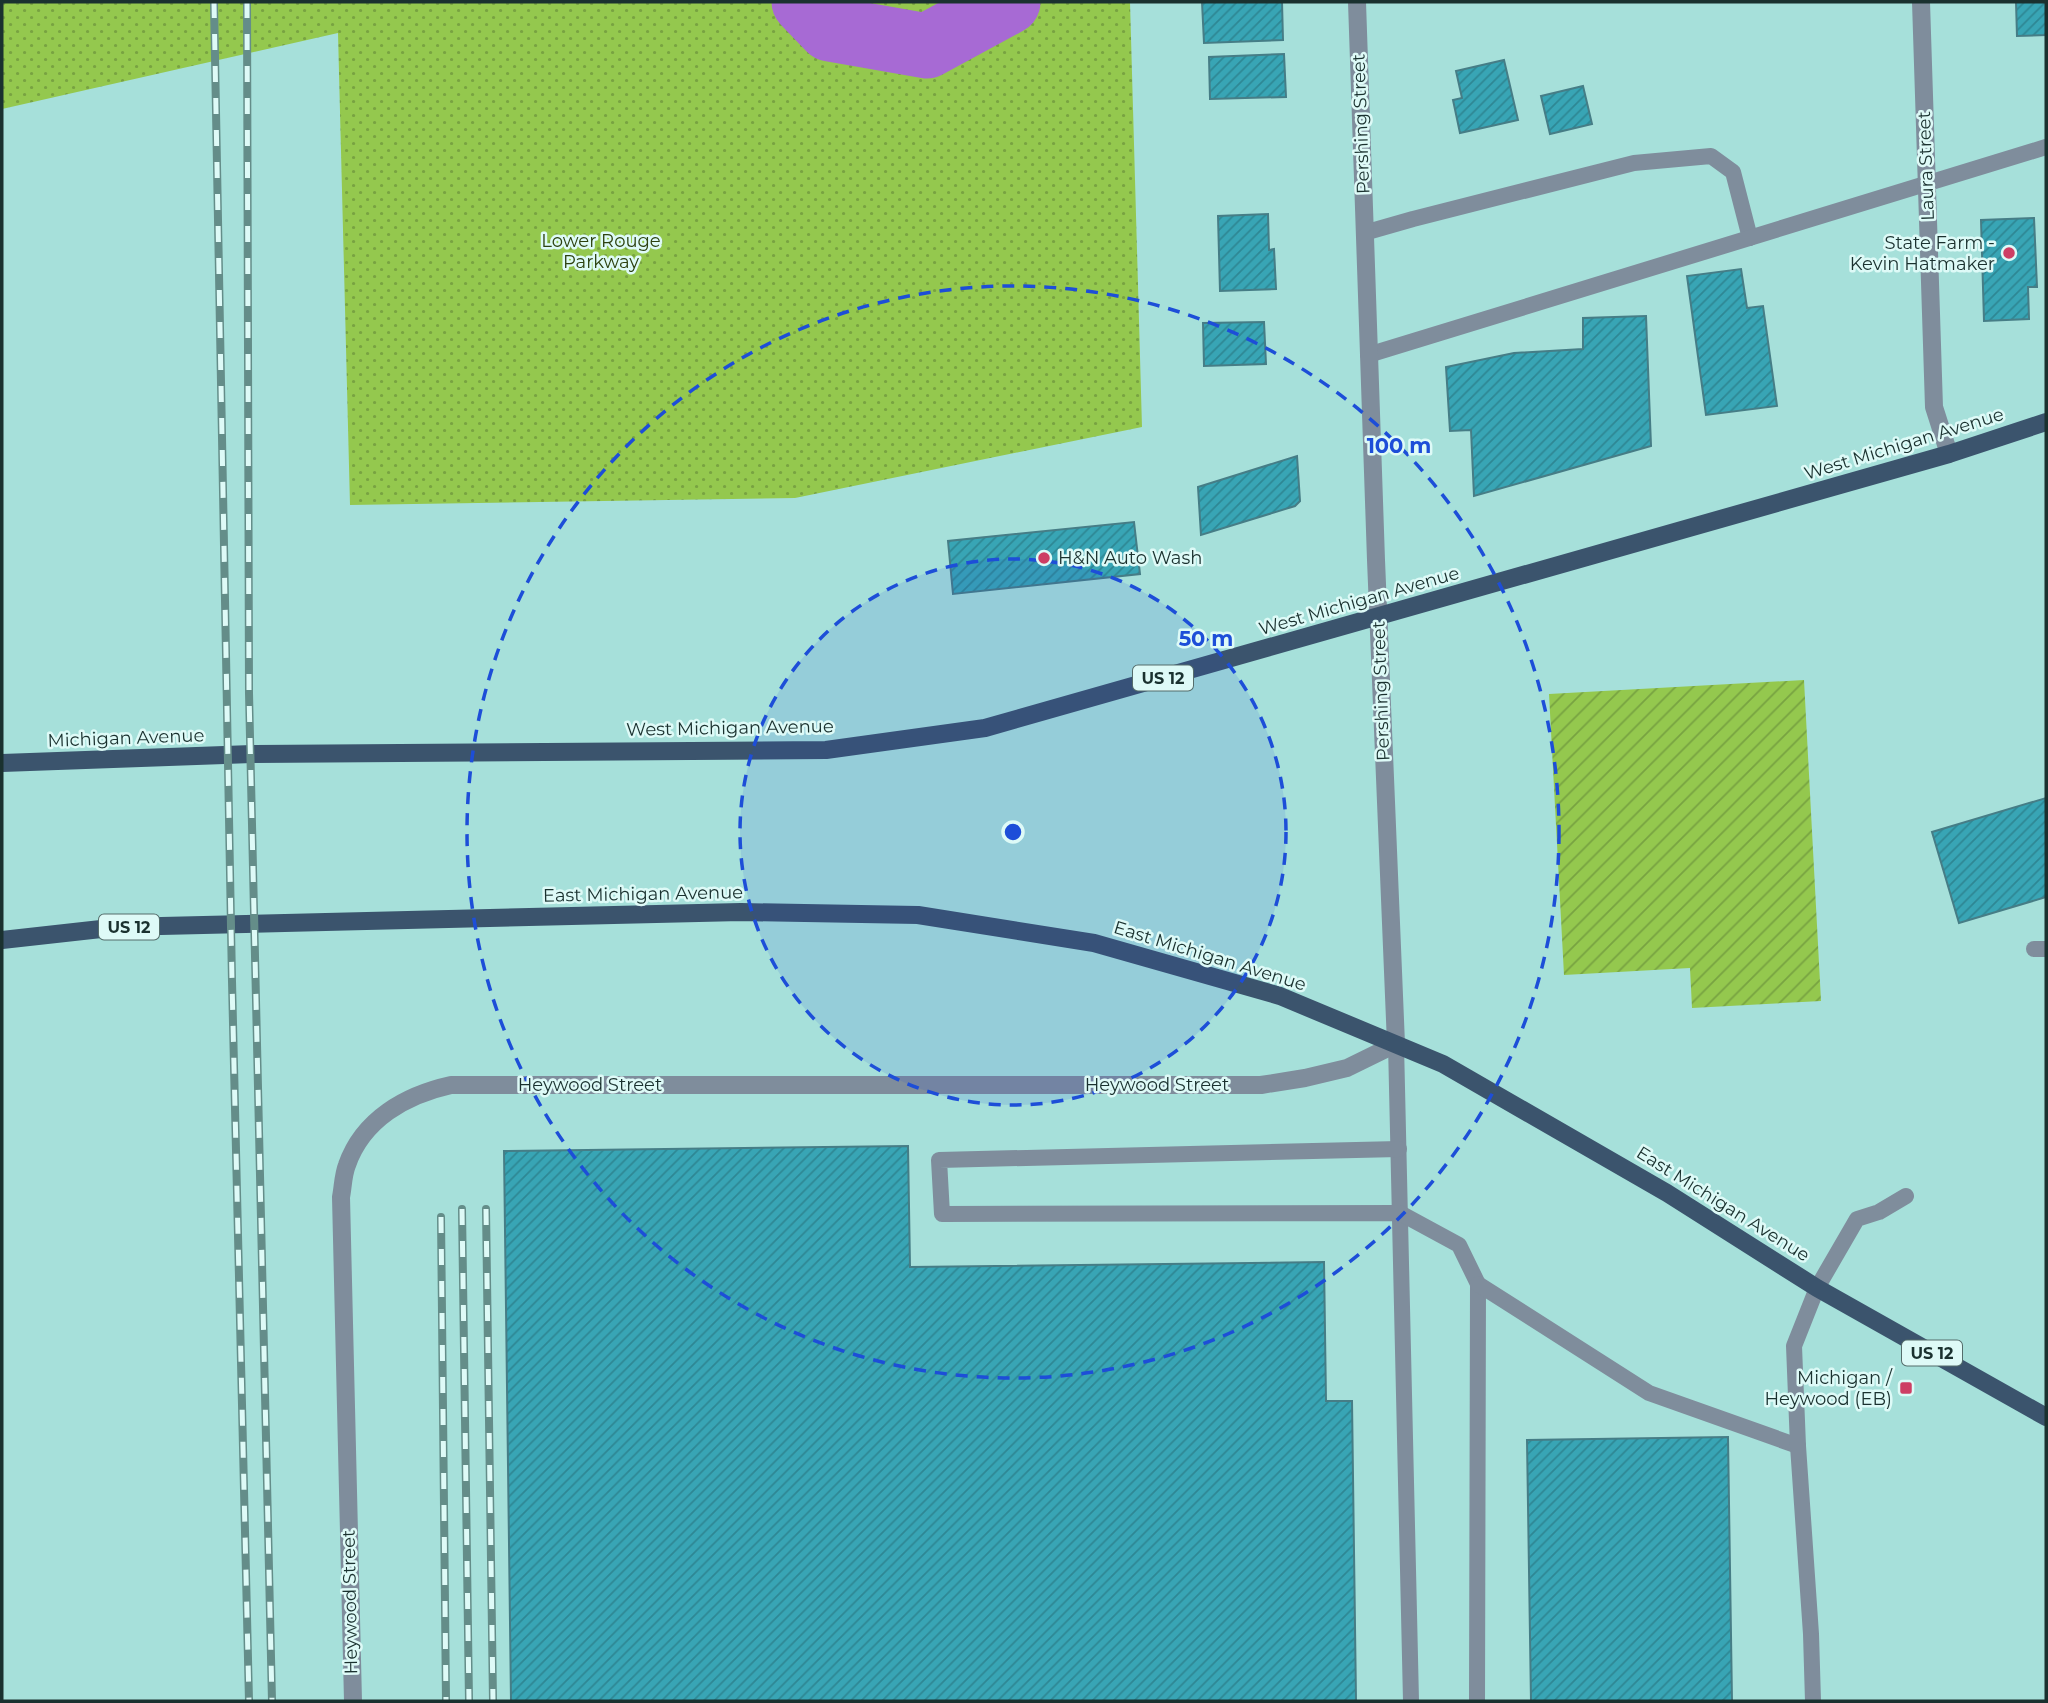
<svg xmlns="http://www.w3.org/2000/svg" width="2048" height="1703" font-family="Montserrat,sans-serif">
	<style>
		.park { fill: url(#park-dots) }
		.garden { fill: url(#garden-furrows) }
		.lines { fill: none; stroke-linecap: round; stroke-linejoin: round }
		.river { stroke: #a76ad4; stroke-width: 65 }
		.building { fill: url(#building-hatch); stroke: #467d86; stroke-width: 2 }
		.lane { stroke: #7f8d9c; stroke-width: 16 }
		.street { stroke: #7f8d9c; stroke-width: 18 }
		.primary { stroke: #3b546d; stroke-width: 18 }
		.rail-casing { stroke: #648d89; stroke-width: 8 }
		.rail { stroke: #defaf7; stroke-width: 5; stroke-dasharray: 16; stroke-linecap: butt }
		.ring { fill: none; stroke: #1d4ed8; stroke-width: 3.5; stroke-dasharray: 12 9 }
		.poi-dot { fill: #cd3e64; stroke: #defaf7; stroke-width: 2.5 }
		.labels { text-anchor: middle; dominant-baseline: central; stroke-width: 5; stroke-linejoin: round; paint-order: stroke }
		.shield { fill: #defaf7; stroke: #556d6b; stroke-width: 2 }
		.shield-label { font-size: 16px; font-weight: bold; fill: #1a312f }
		.street-label { font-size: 18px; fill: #1a312f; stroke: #defaf7 }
		.park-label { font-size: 18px; fill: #2c410f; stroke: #defaf7 }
		.poi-label { font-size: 18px; fill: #1a312f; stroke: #defaf7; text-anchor: end }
		.centre { fill: #1d4ed8; stroke: #defaf7; stroke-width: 3.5 }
		.ring-label { font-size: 21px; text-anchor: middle; font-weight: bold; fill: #1d4ed8; stroke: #defaf7; stroke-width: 5; stroke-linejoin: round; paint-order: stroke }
	</style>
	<defs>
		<pattern id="park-dots" width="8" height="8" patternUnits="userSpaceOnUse" patternTransform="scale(1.75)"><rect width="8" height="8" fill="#94c84e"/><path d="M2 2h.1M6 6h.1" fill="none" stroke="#78a341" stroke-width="1.8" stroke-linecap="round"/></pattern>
		<pattern id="garden-furrows" width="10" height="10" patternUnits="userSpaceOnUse" patternTransform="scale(1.75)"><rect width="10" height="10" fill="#94c84e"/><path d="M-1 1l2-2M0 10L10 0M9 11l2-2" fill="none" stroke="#78a341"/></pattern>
		<pattern id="building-hatch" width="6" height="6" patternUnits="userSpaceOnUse" patternTransform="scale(1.75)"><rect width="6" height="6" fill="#38a5b5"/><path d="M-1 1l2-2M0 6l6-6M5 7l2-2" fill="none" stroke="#2e8794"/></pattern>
	</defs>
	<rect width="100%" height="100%" fill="#a6e0da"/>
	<polygon class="park" points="2,2 1130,2 1142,427 795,498 350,505 338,33 2,109"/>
	<polygon class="garden" points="1804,680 1821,1001 1692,1008 1690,968 1564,975 1549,694"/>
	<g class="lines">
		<polyline class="river" points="804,2 830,29 927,46 1008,2"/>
	</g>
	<g class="building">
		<polygon points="1202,2 1282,2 1283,40 1204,43"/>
		<polygon points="2016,2 2046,2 2046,35 2017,36"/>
		<polygon points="1284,54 1286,97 1210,99 1209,57"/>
		<polygon points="1504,60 1518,120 1460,133 1453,100 1462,98 1456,71"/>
		<polygon points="1583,86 1592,124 1550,134 1541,96"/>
		<polygon points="1268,214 1269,250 1274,249 1276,289 1220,291 1218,216"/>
		<polygon points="2034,218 2037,287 2028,287 2029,319 1984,321 1981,220"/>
		<polygon points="1741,269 1747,308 1763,306 1777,406 1706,415 1687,276"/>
		<polygon points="1646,316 1651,446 1474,496 1471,430 1450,431 1446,367 1514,353 1583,349 1583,318"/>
		<polygon points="1264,322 1266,364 1204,366 1203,323"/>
		<polygon points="1297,456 1300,501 1295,506 1201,535 1198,487"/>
		<polygon points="1134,522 1140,574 953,594 948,541"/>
		<polygon points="2046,798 2046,897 1959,923 1932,832"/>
		<polygon points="908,1146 910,1267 1324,1262 1326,1401 1352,1401 1356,1701 511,1701 504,1151"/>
		<polygon points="1728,1437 1732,1701 1531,1701 1527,1440"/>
	</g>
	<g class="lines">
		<g class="lane">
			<polyline points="1364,233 1413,219 1634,163 1711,156 1733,172 1750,238"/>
			<polyline points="1368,355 2046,147"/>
			<polyline points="2034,949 2046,949"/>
			<polyline points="1396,1044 1411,1701"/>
			<polyline points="1399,1149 939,1160 942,1214 1400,1213 1459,1245 1478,1284 1477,1701"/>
			<polyline points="1478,1284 1649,1393 1798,1446"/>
			<polyline points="1813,1701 1811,1634 1798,1446 1794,1346 1817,1288 1857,1219 1879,1212 1906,1196"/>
		</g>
		<g class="street">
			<polyline points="1921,2 1934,407 1949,454"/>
			<path d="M353,1701L341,1197C343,1187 343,1175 347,1165C363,1119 406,1095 451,1085H1261L1305,1078L1347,1068L1396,1044L1376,560L1357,2"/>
		</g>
		<g class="primary">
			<polyline points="2,763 252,754 826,750 985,728 1949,454 2046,422"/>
			<polyline points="2,940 119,927 741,912 918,915 1094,943 1280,996 1443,1064 1667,1193 1817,1288 2046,1417"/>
		</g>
		<g class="rail-casing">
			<g id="rail">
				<polyline points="214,2 232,981 249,1701"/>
				<polyline points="247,2 249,693 272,1701"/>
				<polyline points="462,1209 469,1701"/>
				<polyline points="486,1209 493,1701"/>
				<polyline points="441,1217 446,1701"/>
			</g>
		</g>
		<use href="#rail" class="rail"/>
	</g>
	<circle cx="1013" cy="832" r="273" fill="#1d4ed8" fill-opacity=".12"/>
	<g class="ring">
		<circle cx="1013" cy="832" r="273"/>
		<circle cx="1013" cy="832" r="546"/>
	</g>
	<g class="poi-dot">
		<circle cx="2009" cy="253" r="7"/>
		<circle cx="1044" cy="558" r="7"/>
		<rect x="1899" y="1381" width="14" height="14" rx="3.5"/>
	</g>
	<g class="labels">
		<g class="shield">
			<rect x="1133" y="665.5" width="60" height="25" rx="5"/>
			<rect x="99" y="914.5" width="60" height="25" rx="5"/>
			<rect x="1902" y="1340.5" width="60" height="25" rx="5"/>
		</g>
		<g class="shield-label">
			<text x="1163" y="678">US 12</text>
			<text x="129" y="927">US 12</text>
			<text x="1932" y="1353">US 12</text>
		</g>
		<g class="street-label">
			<text transform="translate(1361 124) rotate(-92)">Pershing Street</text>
			<text transform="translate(1926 166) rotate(-92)">Laura Street</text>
			<text transform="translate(1904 444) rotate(-17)">West Michigan Avenue</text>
			<text transform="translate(1359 601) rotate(-16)">West Michigan Avenue</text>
			<text transform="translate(1381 691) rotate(-92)">Pershing Street</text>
			<text transform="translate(730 728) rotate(-1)">West Michigan Avenue</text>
			<text transform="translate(126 738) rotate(-2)">Michigan Avenue</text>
			<text transform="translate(643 894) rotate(-1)">East Michigan Avenue</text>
			<text transform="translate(1210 956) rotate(17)">East Michigan Avenue</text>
			<text x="590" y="1085">Heywood Street</text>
			<text x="1157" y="1085">Heywood Street</text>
			<text transform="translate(1723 1204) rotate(32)">East Michigan Avenue</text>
			<text transform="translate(350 1602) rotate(-91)">Heywood Street</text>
		</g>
		<g class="park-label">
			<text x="601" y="241">Lower Rouge<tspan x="601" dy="21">Parkway</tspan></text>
		</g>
		<g class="poi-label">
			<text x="1995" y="243">State Farm -<tspan x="1995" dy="21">Kevin Hatmaker</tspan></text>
			<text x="1058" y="558" text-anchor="start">H&amp;N Auto Wash</text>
			<text x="1892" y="1378">Michigan /<tspan x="1892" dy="21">Heywood (EB)</tspan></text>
		</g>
	</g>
	<circle cx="1013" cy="832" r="10" class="centre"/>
	<g class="ring-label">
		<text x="1399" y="453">100 m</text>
		<text x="1206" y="646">50 m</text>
	</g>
	<rect width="2048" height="1703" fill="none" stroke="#1a312f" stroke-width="7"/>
</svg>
